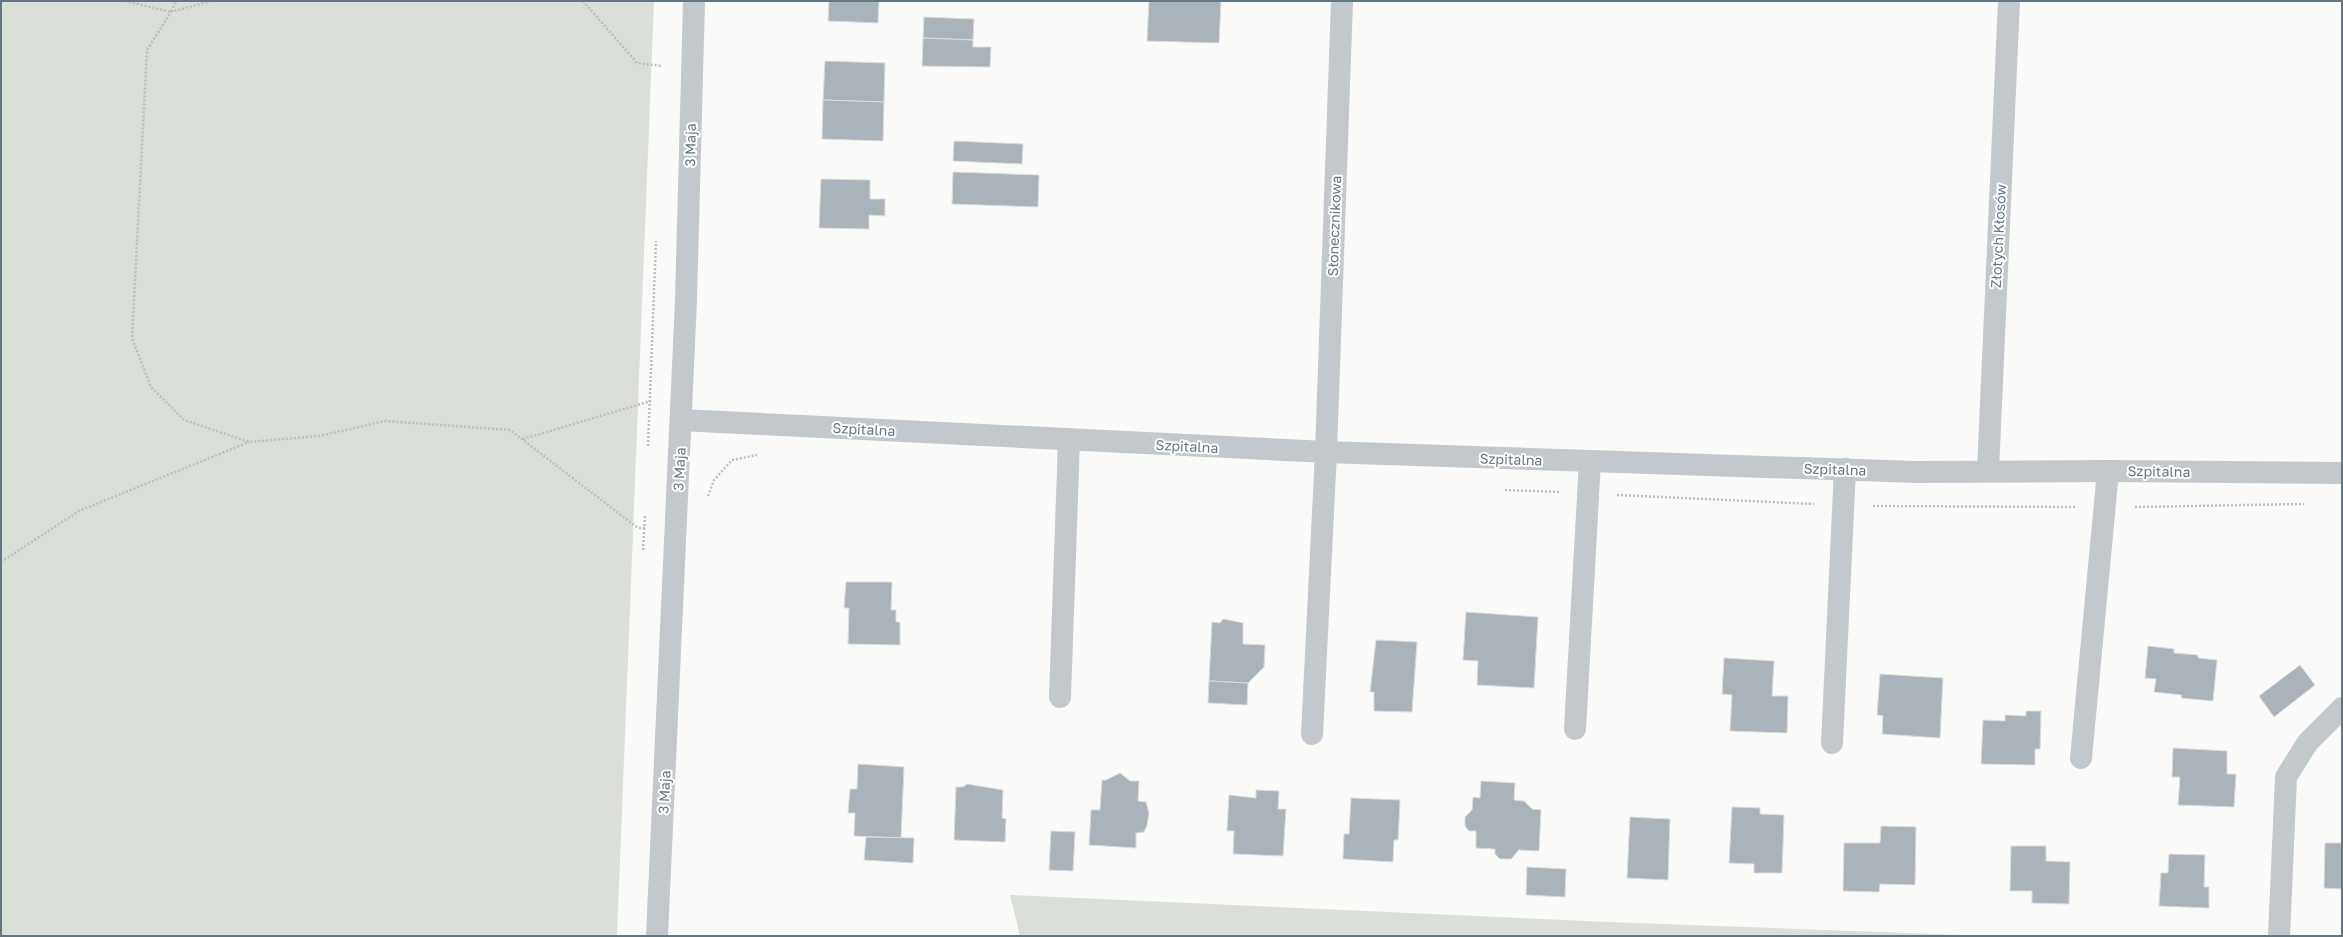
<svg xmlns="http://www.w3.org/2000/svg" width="2343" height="937" font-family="'Golos Text',sans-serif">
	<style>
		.green { fill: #dadfd7 }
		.building { fill: #aab3b9; stroke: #dcdcda }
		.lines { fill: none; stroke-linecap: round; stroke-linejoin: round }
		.path { stroke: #bbbfc2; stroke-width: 2.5; stroke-dasharray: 2 2; stroke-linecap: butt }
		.minor { stroke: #c3c8cc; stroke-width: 22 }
		.labels { text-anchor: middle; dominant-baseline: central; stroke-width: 4; stroke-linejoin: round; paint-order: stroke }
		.street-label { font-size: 14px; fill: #657683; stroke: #fff }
	</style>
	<rect width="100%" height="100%" fill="#fafaf8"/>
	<g class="green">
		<polygon points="1,1 654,1 617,936 1,936"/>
		<polygon points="1010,895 1608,922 1988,936 1020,936"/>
	</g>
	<g class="building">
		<polygon points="829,1 879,1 878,23 828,21"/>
		<polygon points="1149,1 1221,1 1219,43 1147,41"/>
		<polygon points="924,17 974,19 973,40 923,38"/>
		<polygon points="923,38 973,40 973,47 991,47 990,67 922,66"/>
		<polygon points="825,61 885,63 884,102 823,100"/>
		<polygon points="823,100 884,102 883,141 822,139"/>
		<polygon points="954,141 1023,144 1022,164 953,161"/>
		<polygon points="953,172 1039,175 1038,207 952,204"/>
		<polygon points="821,179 870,180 870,199 885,199 885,216 869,215 869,229 819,228"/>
		<polygon points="846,582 892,582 891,610 896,610 896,622 900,622 900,645 848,644 849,608 844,608"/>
		<polygon points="1466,612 1538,617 1534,688 1477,685 1478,661 1463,660"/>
		<polygon points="1223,619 1243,623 1243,644 1265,645 1264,667 1248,683 1209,681 1212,622 1220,623"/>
		<polygon points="1376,640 1417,642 1412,712 1374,711 1374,692 1370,692"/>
		<polygon points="2148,646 2174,649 2174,653 2198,655 2198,658 2217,660 2213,701 2181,698 2182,695 2154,692 2156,679 2145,678"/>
		<polygon points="1724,658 1774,661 1772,696 1788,696 1787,733 1730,731 1732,695 1722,694"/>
		<polygon points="2300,665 2315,685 2274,717 2259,696"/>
		<polygon points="1880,674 1943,678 1940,738 1882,734 1883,716 1877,715"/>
		<polygon points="1209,681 1248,683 1247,705 1208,703"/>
		<polygon points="2026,711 2041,711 2040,749 2035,749 2035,765 1981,764 1983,720 2005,721 2005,715 2026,716"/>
		<polygon points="2173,748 2227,751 2227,774 2236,774 2234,807 2178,805 2180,777 2172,777"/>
		<polygon points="858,764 904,767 901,838 854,836 855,813 848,813 850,789 857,789"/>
		<polygon points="1120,773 1130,781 1139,781 1138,801 1146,802 1149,813 1147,825 1144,832 1136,833 1136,848 1089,845 1091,810 1100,810 1102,780 1106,780"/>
		<polygon points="1481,781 1515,783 1514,800 1524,801 1532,809 1541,810 1539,851 1519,850 1511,859 1500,859 1495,854 1495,849 1476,848 1476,831 1469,831 1465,826 1465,817 1472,810 1473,797 1480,798"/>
		<polygon points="967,784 1003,790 1002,818 1006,819 1005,842 954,840 956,787 963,787"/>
		<polygon points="1256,790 1279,791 1278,809 1286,809 1283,856 1233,854 1234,831 1227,831 1229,795 1256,798"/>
		<polygon points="1351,798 1400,800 1398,840 1394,840 1393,862 1343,859 1344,834 1349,834"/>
		<polygon points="1732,807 1760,808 1760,814 1784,815 1782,873 1754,873 1754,864 1729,863"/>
		<polygon points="1630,817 1670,819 1668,880 1627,878"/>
		<polygon points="1881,826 1916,827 1915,885 1880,884 1879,892 1843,891 1844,843 1880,843"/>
		<polygon points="1051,831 1075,832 1073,871 1049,870"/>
		<polygon points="866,837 914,838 913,863 864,860"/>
		<polygon points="2325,843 2342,843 2342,889 2324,888"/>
		<polygon points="2011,846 2046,846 2046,861 2070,862 2069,904 2032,903 2032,891 2010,891"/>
		<polygon points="2169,854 2205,855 2204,887 2209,887 2209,908 2159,906 2161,873 2168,873"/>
		<polygon points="1527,867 1566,869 1565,897 1526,895"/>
	</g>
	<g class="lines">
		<g class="path">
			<polyline points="125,1 171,12 176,1"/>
			<polyline points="211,1 171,12 147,50 132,338 151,387 184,420 249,442 319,436 385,421 510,430 638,528 646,528"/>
			<polyline points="583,1 637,63 662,66"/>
			<polyline points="523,439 651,401"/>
			<polyline points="648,446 656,241"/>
			<polyline points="1505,490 1560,492"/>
			<polyline points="1617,495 1814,504"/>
			<polyline points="708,496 714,480 732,460 757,455"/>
			<polyline points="1873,506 2076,507"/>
			<polyline points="2135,507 2304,504"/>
			<polyline points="643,550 645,515"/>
			<polyline points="1,562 79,511 249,442"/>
		</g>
		<g class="minor">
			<polyline points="681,420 1326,452 1916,472 2108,471 2342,473"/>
			<polyline points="1988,471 2009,1"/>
			<polyline points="1060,697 1069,440"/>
			<polyline points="1575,729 1590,461"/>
			<polyline points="1312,734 1326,452 1342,1"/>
			<polyline points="1832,743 1845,469"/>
			<polyline points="2081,758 2108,471"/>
			<polyline points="657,936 686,300 694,1"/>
			<polyline points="2279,936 2286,777 2308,742 2342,708"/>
		</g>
	</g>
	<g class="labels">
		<g class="street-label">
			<text transform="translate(690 145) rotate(-89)">3 Maja</text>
			<text transform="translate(1334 226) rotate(-88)">Słonecznikowa</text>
			<text transform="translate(1998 236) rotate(-87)">Złotych Kłosów</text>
			<text transform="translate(864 429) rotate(3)">Szpitalna</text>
			<text transform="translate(1187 446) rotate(3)">Szpitalna</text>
			<text transform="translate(1511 459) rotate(2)">Szpitalna</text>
			<text transform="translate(679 469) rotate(-87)">3 Maja</text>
			<text transform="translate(1835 469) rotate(2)">Szpitalna</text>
			<text transform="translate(2159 471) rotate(1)">Szpitalna</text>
			<text transform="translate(664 792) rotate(-87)">3 Maja</text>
		</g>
	</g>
	<rect width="2343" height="937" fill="none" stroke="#657683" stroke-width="4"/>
</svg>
